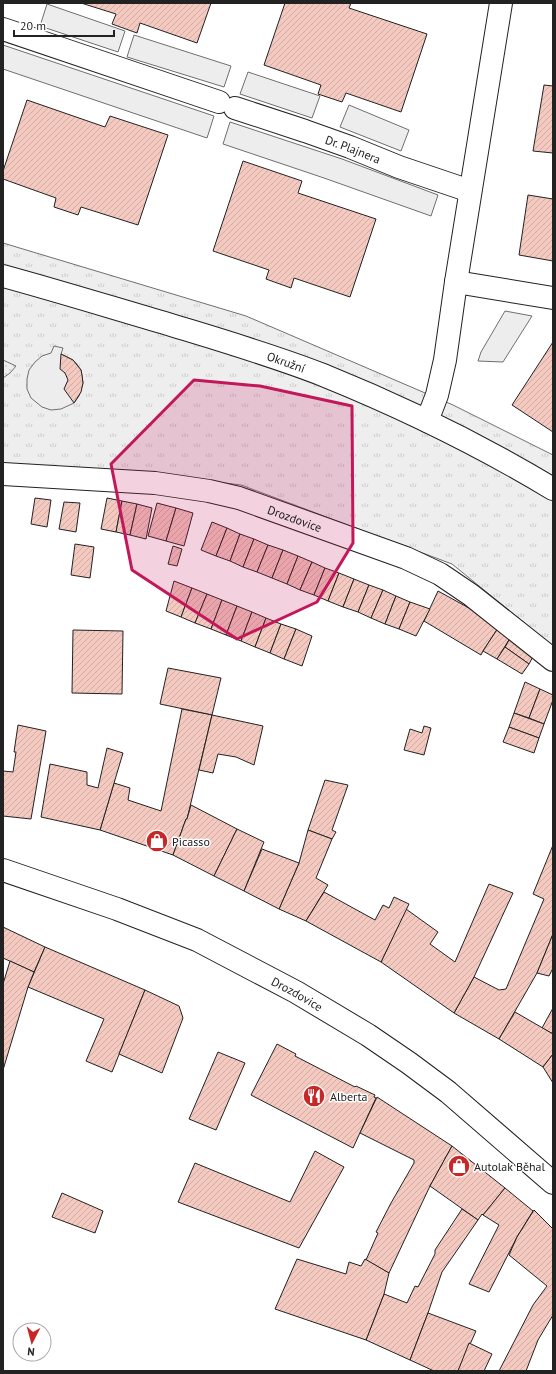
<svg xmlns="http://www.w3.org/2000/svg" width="556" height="1374" font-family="'PT Sans',sans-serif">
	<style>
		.grass { fill: url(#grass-tufts); stroke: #6f6f6f }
		.park { fill: url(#park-dots); stroke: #6f6f6f }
		.parking { fill: #ededed; stroke: #6f6f6f }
		.building { fill: url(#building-hatch); stroke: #222 }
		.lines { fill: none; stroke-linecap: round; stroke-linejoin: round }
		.minor-casing { stroke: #222; stroke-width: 24 }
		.tertiary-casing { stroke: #222; stroke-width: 24 }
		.minor { stroke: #fff; stroke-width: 22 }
		.tertiary { stroke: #fff; stroke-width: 22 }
		.marked { fill: #c2185b; fill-opacity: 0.2; stroke: #c2185b; stroke-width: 3; stroke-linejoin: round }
		.labels { text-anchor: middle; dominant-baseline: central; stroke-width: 3; stroke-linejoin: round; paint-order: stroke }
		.street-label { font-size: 12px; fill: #222; stroke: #fff }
		.poi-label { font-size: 12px; fill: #222; stroke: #fff; text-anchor: start }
	</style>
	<defs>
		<pattern id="grass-tufts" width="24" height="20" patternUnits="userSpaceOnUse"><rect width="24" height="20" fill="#eee"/><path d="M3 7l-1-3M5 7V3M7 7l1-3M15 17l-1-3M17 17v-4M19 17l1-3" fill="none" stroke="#ccc"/></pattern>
		<pattern id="park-dots" width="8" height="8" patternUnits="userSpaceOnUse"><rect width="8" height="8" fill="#eee"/><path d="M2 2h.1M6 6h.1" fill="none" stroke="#ccc" stroke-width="1.8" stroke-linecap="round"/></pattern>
		<pattern id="building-hatch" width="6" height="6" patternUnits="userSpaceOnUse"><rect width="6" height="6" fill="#f3c9c0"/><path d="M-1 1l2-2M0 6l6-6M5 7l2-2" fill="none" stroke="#d0aca5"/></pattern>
	</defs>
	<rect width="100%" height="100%" fill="#fff"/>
	<polygon class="grass" points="3,243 246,316 453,405 553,455 553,646 452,564 241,485 120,470 3,464"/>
	<polygon class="park" points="3,360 16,366 10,373 3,378"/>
	<g class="parking">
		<polygon points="47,4 125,31 118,52 40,26"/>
		<polygon points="134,35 231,66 224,87 127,57"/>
		<polygon points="3,45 214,116 207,138 3,69"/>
		<polygon points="248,72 320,96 312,118 240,94"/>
		<polygon points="349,105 409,130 401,151 340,127"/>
		<polygon points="230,122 342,159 438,195 431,216 324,178 223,144"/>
		<polygon points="505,311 532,316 503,362 478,361 481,352"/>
		<polygon points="54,346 63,348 61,354 73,360 76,363 81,370 83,383 79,396 74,403 61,409 51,410 42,407 31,398 27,389 27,379 29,370 35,362 42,356 51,353"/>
	</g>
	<g class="building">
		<polygon points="81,3 211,3 197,43 140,23 137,33 112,24 116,14"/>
		<polygon points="285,3 351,3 349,8 427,34 401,112 346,93 342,102 318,94 321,85 264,65"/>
		<polygon points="544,85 553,86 553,153 533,151"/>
		<polygon points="27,100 105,127 110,116 168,135 138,225 81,207 78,215 54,207 56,198 3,179 3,171"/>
		<polygon points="243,161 302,181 298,193 376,219 350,297 294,278 291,288 266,279 269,270 213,251"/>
		<polygon points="528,195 553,199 553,261 519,255"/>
		<polygon points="553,342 553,432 512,405"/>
		<polygon points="61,354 73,360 81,370 82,375 83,383 81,392 74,403 64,389 68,380 65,373 60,369"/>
		<polygon points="35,498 51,500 47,527 31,524"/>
		<polygon points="107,498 122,501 116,532 101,529"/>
		<polygon points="122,501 137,504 130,535 116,532"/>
		<polygon points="64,502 80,503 76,532 59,529"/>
		<polygon points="157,503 176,508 166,541 148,536"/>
		<polygon points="137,504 152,508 146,539 130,535"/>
		<polygon points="176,508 193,513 184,546 166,541"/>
		<polygon points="212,522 227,528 216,556 201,550"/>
		<polygon points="227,528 240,534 230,561 216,556"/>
		<polygon points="240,534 254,539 243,567 230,561"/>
		<polygon points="254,539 268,545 257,572 243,567"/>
		<polygon points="75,544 94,547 90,578 71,575"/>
		<polygon points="268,545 283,550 272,578 257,572"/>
		<polygon points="173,546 182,549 177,566 168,564"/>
		<polygon points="283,550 298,556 287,584 272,578"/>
		<polygon points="298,556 312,562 300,590 287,584"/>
		<polygon points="312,562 325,568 314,595 300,590"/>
		<polygon points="325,568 339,573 328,601 314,595"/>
		<polygon points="339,573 354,579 343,607 328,601"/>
		<polygon points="354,579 369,585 358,612 343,607"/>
		<polygon points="174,581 192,588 181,617 166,611"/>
		<polygon points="369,585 383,590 371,618 358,612"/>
		<polygon points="192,588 207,594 195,623 181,617"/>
		<polygon points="383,590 396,596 385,624 371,618"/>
		<polygon points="438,591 500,625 483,651 481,655 424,621"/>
		<polygon points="207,594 222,600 211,629 195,623"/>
		<polygon points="396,596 410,602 399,629 385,624"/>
		<polygon points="222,600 237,606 226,635 211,629"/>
		<polygon points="410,602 430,609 416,636 399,629"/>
		<polygon points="237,606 252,612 241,641 226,635"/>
		<polygon points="252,612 266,618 255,647 241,641"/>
		<polygon points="266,618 281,624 270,653 255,647"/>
		<polygon points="281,624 296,629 284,659 270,653"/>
		<polygon points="500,625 512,635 497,659 483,651"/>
		<polygon points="296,629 312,636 302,666 284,659"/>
		<polygon points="73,630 123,631 122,694 72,693"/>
		<polygon points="512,635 535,653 529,664 505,647"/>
		<polygon points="505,647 529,664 522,674 497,659"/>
		<polygon points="168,668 221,678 212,715 160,704"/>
		<polygon points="525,682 540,689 529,718 514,713"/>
		<polygon points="540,689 553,695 553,700 544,724 529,718"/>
		<polygon points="182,709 212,715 187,819 186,819 173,855 100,830 114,783 130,788 128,800 161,811"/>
		<polygon points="514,713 544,724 539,738 509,727"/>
		<polygon points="212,715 263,726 254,765 236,757 218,754 213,773 199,770"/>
		<polygon points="18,725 46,731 31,819 3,816 3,771 13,772 16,752 14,752"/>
		<polygon points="424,726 431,728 424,755 404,750 410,729 422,733"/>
		<polygon points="509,727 539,738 534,753 503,742"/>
		<polygon points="107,748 123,753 100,830 41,817 50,764 87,772 87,785 98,788"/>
		<polygon points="325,780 348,785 332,830 336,832 332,839 308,830"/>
		<polygon points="191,805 237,829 214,876 173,855 186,819 187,819"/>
		<polygon points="237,829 264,842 244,891 214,876"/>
		<polygon points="308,830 332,839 316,878 328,885 306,921 279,909 299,863"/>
		<polygon points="553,845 553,934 537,973 499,1039 454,1013 474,977 499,990 506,989 544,899 533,894"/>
		<polygon points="262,849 299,863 279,909 244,891"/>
		<polygon points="489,884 513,893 474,977 454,1013 381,962 406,909 438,932 430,944 455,962"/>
		<polygon points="324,892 375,920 383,905 389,908 394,897 409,904 381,962 306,921"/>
		<polygon points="3,927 45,947 34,972 3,958"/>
		<polygon points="553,934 553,968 549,976 537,973"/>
		<polygon points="45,947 145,990 112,1072 86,1061 104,1019 28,987"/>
		<polygon points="10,961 34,972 28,987 3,1070 3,984"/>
		<polygon points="145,990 179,1006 183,1018 162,1073 119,1054"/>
		<polygon points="553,1008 553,1034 542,1028"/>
		<polygon points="515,1012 553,1034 553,1054 543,1067 499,1039"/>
		<polygon points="277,1044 296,1054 295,1056 355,1087 356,1086 375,1095 374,1097 376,1098 353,1148 251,1095"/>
		<polygon points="218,1052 245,1063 216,1130 189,1119"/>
		<polygon points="553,1054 553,1083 543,1067"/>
		<polygon points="377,1097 452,1146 430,1186 389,1273 366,1260 378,1233 376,1232 391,1203 414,1163 414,1160 360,1133"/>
		<polygon points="452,1146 505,1188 483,1215 482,1214 478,1220 430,1186"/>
		<polygon points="315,1151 344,1167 299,1248 178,1202 195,1163 290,1202"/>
		<polygon points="505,1188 533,1211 517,1237 489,1292 469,1284 499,1225 483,1215"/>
		<polygon points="62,1193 103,1211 95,1233 52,1217"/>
		<polygon points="462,1209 478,1220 442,1272 428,1313 410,1360 366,1340 384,1294 407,1303 415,1286 418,1287 435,1254 435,1250"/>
		<polygon points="534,1210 553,1229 553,1315 538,1340 526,1371 499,1371 533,1305 547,1286 509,1255 517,1237"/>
		<polygon points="297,1259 346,1274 349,1262 361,1266 365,1259 389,1273 384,1294 366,1340 275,1309"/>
		<polygon points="428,1313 476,1331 458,1371 434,1371 410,1360"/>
		<polygon points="469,1343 492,1354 484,1371 458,1371"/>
	</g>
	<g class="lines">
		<g class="minor-casing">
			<g id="minor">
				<polyline points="3,29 219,102"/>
				<path id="s1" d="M235,108L305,131L350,147L399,167L470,191"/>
				<polyline points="456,282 553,298"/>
				<polyline points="427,421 437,395 445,360 456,282 501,3"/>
				<path id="s2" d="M3,474L155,483L209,491L239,498L406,558L440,574L471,595L553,660"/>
				<path id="s3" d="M3,870L117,909L197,940L296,992L368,1035L409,1063L448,1092L553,1183"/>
			</g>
		</g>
		<g class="tertiary-casing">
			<g id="tertiary">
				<path id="s4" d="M3,276C58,291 113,308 168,324C220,340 272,355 323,375C402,407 480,445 553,489"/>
			</g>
		</g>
		<use href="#minor" class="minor"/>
		<use href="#tertiary" class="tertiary"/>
	</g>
	<path class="marked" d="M194,380L260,386L352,406L353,543L317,602L237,639L132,570L111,464Z"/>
	<defs>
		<g id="shop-disc" transform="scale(1.15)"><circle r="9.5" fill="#c62828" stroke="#fff"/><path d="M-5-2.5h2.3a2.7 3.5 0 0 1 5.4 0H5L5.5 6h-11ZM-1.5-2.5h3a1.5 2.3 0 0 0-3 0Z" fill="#fff"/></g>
		<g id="restaurant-disc" transform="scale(1.15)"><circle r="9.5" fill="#c62828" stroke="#fff"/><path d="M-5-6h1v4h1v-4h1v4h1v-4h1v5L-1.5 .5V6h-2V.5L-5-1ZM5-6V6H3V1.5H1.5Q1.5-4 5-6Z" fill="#fff"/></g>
	</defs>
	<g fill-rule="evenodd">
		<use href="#shop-disc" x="157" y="841"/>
		<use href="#restaurant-disc" x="314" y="1096"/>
		<use href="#shop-disc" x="459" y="1166"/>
	</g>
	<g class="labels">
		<g class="street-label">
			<text stroke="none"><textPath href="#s1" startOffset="125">Dr. Plajnera</textPath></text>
			<text stroke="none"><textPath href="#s4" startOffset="296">Okružní</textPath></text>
			<text stroke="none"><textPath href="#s2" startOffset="297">Drozdovice</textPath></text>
			<text stroke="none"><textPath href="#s3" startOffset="320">Drozdovice</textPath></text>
		</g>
		<g class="poi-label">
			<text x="172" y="841">Picasso</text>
			<text x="330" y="1096">Alberta</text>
			<text x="474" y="1166">Autolak Běhal</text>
		</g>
	</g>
	<rect width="556" height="1374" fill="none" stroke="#222222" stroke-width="8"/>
	<g transform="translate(32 1342) rotate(186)"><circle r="19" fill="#ffffff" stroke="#a7a7a7"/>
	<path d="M0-3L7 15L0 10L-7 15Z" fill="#c62828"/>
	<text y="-6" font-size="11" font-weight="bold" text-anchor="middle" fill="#222222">N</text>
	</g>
	<path d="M14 30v6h100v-6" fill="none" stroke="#222222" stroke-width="2"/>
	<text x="20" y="30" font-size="12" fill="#222222" stroke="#ffffff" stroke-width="3" paint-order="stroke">20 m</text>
</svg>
